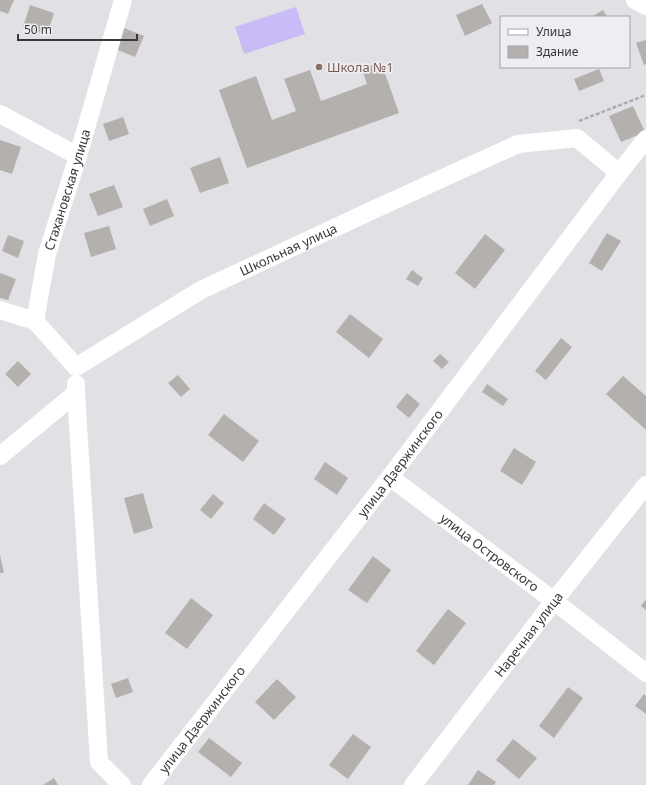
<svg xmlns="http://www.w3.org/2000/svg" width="646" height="785" font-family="'Noto Sans',sans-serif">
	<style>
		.pitch { fill: #c9bcf6 }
		.building { fill: #b4b0ad }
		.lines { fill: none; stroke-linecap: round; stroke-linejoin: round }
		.path { stroke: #adacaf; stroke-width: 2.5; stroke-dasharray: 4 2; stroke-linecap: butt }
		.minor { stroke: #fff; stroke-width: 18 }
		.education-dot { fill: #8d6e63; stroke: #eeedf1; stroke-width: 1.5 }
		.labels { text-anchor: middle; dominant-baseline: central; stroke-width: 3.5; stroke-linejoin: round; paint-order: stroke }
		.education-label { font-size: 13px; fill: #785e54; stroke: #eeedf1; text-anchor: start }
		.street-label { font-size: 13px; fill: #383739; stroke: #eeedf1 }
	</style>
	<rect width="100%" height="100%" fill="#e1e0e4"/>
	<polygon class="pitch" points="296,7 305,34 244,54 235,27"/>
	<g class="building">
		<polygon points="0,0 14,0 8,14 0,11"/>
		<polygon points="482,4 492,23 465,36 456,15"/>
		<polygon points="30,5 54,13 47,35 23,27"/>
		<polygon points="603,10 607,17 591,17"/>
		<polygon points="124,28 144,36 135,57 115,49"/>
		<polygon points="646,40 646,64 644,65 636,43"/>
		<polygon points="381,62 399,113 247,168 219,90 256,76 272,120 296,111 284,79 310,70 321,101 367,84 362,69"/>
		<polygon points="599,69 604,81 579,91 574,79"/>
		<polygon points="633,106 645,132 621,142 609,116"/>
		<polygon points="123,117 129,134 109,141 103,124"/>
		<polygon points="0,140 21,147 12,174 0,170"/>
		<polygon points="220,157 229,183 200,193 190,168"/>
		<polygon points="114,185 123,207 98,216 89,194"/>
		<polygon points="167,199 174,216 150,226 143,209"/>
		<polygon points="109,226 116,249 91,257 84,233"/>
		<polygon points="607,233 621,241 602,271 589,263"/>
		<polygon points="485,234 505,250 475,289 455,273"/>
		<polygon points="8,235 24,241 18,258 2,251"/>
		<polygon points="412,270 423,278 418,286 406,279"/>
		<polygon points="0,273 16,279 8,300 0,298"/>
		<polygon points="350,314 383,339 369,358 336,332"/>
		<polygon points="561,338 572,347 546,380 535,371"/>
		<polygon points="440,354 449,362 442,369 433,361"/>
		<polygon points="18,361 31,374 18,387 5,374"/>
		<polygon points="178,375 190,389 181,397 168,383"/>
		<polygon points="623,376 646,396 646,430 606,394"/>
		<polygon points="487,384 508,399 503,406 482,392"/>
		<polygon points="407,393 420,404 409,418 396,407"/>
		<polygon points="224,414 259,441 243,462 208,435"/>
		<polygon points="514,448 536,462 522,485 500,471"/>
		<polygon points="325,462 348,478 337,495 314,479"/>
		<polygon points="143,493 153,528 134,534 124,498"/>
		<polygon points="213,494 224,503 211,519 200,510"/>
		<polygon points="264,503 286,519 274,535 253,519"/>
		<polygon points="0,555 4,573 0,573"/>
		<polygon points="373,556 391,570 367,603 348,590"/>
		<polygon points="191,598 213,615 187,649 165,633"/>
		<polygon points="646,599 646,610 641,606"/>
		<polygon points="448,609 466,623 434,665 416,651"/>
		<polygon points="128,678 133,692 116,698 111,684"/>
		<polygon points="277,679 296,697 274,720 255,702"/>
		<polygon points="568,687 583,698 554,738 539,726"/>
		<polygon points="644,694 646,696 646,714 635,706"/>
		<polygon points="353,734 371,747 348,779 329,765"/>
		<polygon points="209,738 242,763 231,777 198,752"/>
		<polygon points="513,739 537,758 519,779 496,760"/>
		<polygon points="478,770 496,782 494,785 468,785"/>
		<polygon points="54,778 58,785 43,785"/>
	</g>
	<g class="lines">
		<polyline class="path" points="579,121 646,95"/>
		<g class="minor">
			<polyline points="635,0 646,6"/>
			<polyline points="0,114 78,156"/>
			<polyline points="0,310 35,321"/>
			<path id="s1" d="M76,367L201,290L375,209L518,144L577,138L619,173"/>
			<path id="s2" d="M76,367L35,321L47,254L78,156L123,0"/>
			<polyline points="76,393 99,762 122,785"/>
			<polyline points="0,456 76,393 76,384"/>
			<path id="s3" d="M390,477L554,601L646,673"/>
			<path id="s4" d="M151,785L390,477L619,173L646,139"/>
			<path id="s5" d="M413,785L554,601L646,485"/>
		</g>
	</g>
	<circle class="education-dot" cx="319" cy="67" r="4"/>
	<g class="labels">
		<g class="education-label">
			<text x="327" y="67">Школа №1</text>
		</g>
		<g class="street-label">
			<text stroke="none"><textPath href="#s2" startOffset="197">Стахановская улица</textPath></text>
			<text stroke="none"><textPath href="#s1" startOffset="243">Школьная улица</textPath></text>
			<text stroke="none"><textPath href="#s4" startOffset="407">улица Дзержинского</textPath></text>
			<text stroke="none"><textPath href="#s3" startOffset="125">улица Островского</textPath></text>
			<text stroke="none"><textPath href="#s5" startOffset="190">Наречная улица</textPath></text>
			<text stroke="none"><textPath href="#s4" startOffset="83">улица Дзержинского</textPath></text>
		</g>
	</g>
	<rect x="500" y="16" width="130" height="52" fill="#eeedf1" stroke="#a5a4a7"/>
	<rect x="508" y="29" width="20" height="6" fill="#ffffff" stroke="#a5a4a7"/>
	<text x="536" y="36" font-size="12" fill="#383739">Улица</text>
	<rect x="508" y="46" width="20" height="12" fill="#b4b0ad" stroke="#a5a4a7"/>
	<text x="536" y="56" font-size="12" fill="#383739">Здание</text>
	<path d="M18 34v6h119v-6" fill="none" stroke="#383739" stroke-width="2"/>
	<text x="24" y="34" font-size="12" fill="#383739" stroke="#eeedf1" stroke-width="3" paint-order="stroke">50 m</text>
</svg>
